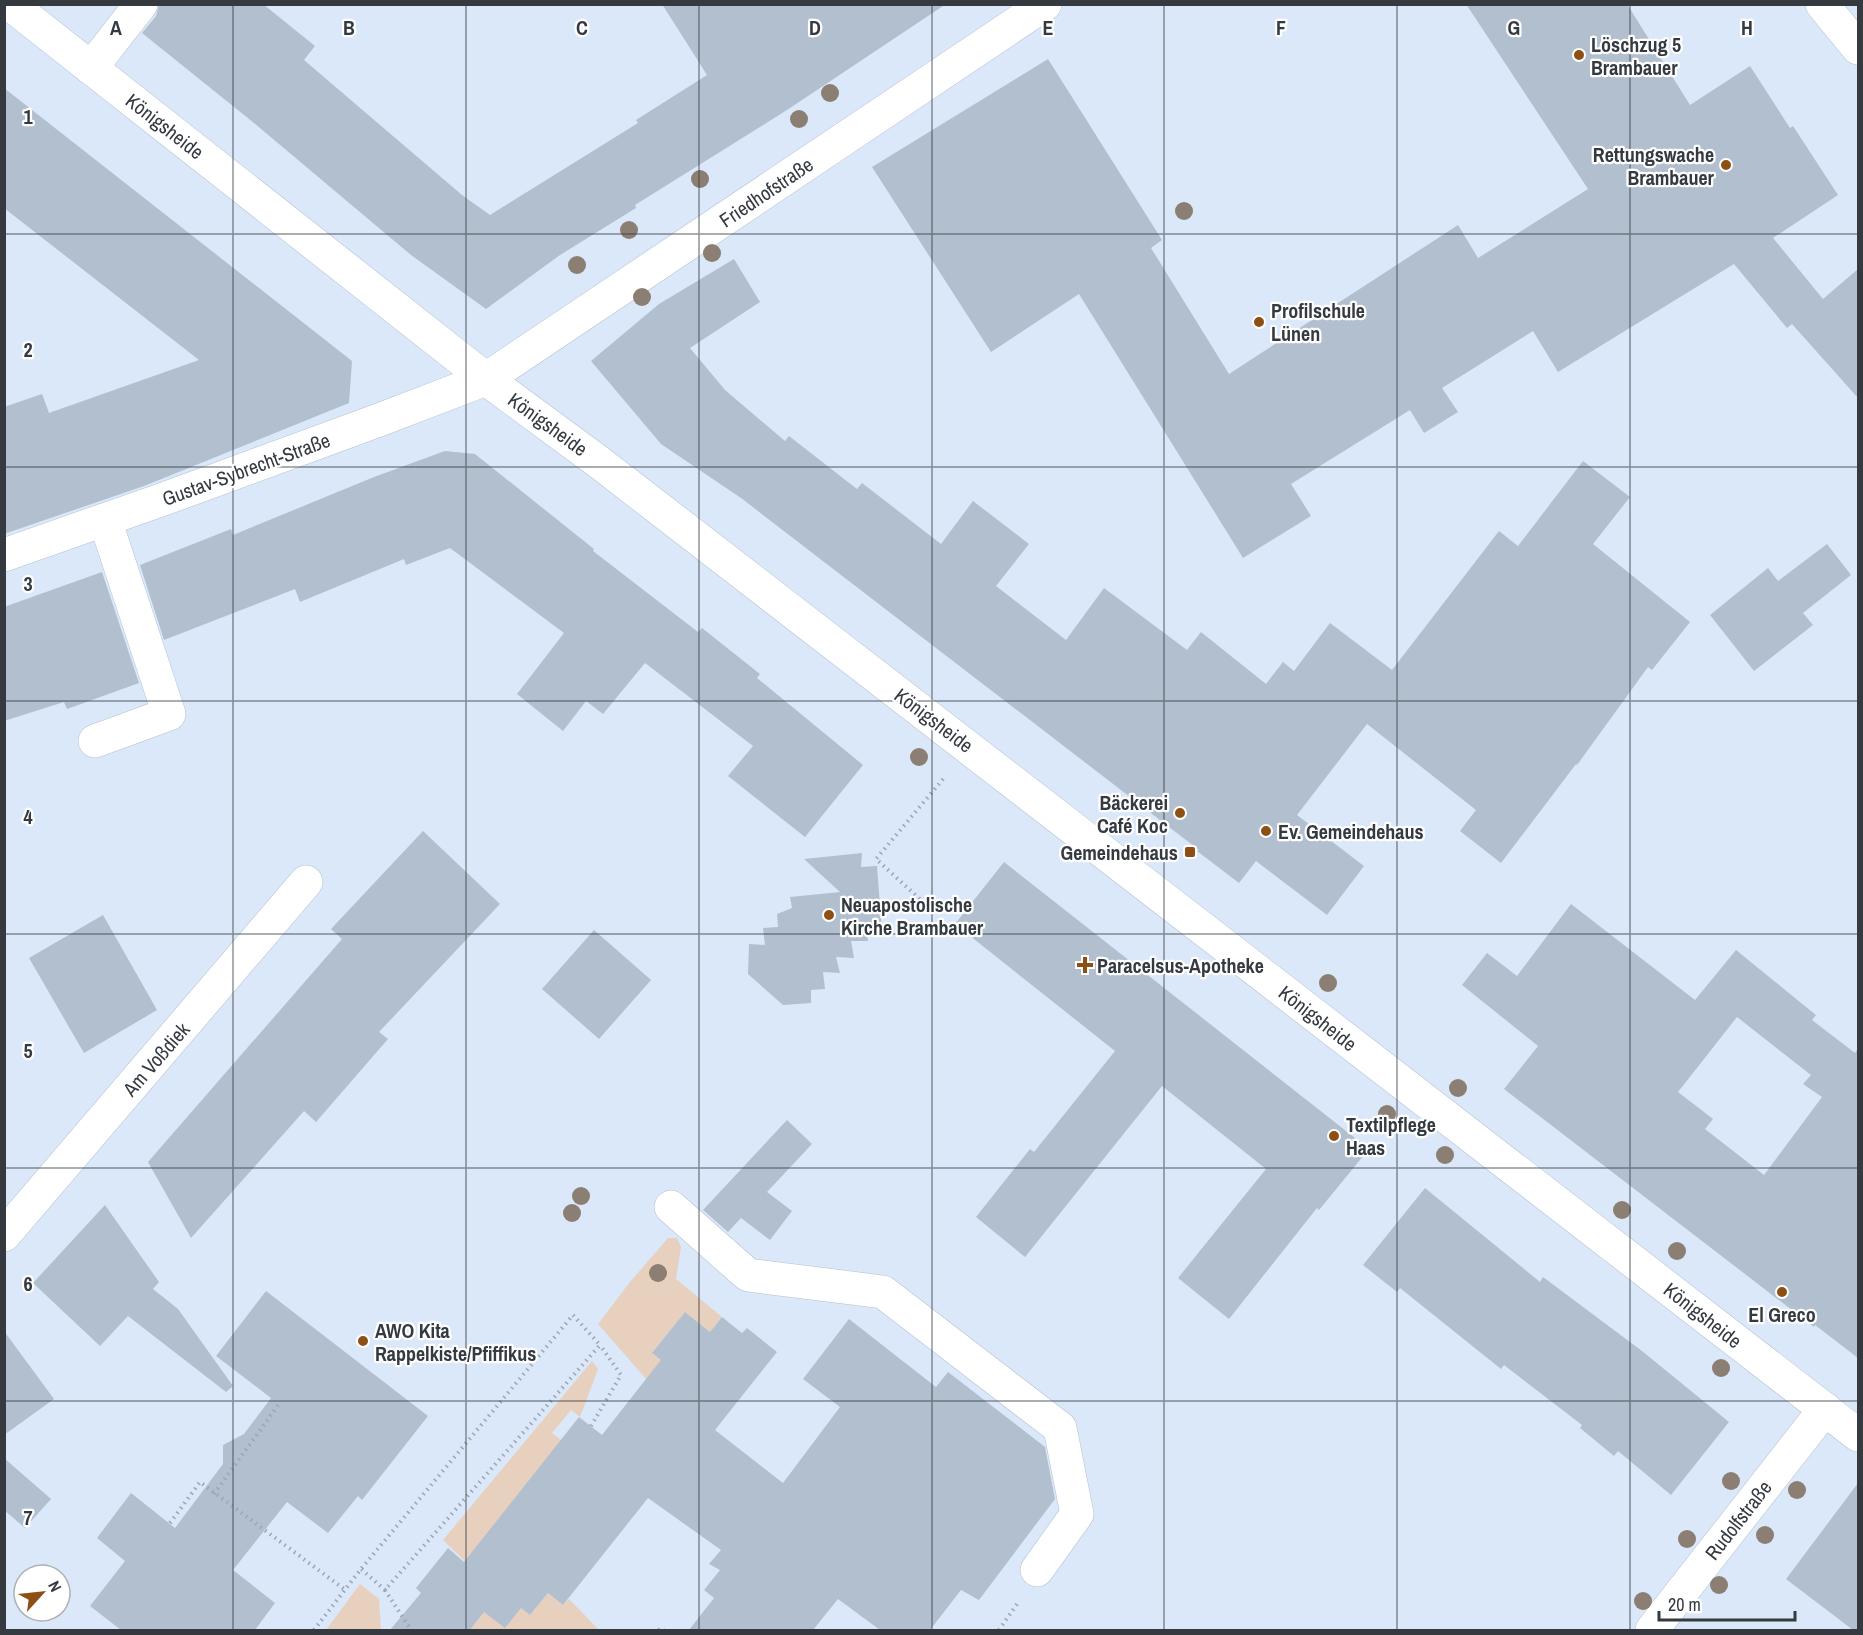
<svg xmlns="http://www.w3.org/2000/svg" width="1863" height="1635" font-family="'Archivo Narrow',sans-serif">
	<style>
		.green { fill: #e8d0be }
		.building { fill: #b2bfcf; fill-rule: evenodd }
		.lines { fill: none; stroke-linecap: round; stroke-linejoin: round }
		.minor-casing { stroke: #b3c0d0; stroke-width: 34 }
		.major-casing { stroke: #b3c0d0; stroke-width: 34 }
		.path { stroke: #9ca6b3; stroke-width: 4; stroke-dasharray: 1.5 4.5; stroke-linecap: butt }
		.minor { stroke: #fff; stroke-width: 33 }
		.major { stroke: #fff; stroke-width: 33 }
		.tree { fill: #8b7e73 }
		.grid { fill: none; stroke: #353a41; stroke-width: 1.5; stroke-opacity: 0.55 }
		.poi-dot { fill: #8d4f14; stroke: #fff; stroke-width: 2 }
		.labels { text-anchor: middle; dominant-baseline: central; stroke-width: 4.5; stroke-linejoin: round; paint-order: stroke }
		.poi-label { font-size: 20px; font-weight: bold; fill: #353a41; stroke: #fff; text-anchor: start }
		.street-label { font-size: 20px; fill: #353a41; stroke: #fff }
		.grid-label { font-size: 20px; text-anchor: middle; font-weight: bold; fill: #353a41; stroke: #fff; stroke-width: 4.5; stroke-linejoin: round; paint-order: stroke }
	</style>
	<rect width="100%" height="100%" fill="#dbe8f9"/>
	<g class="green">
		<polygon points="668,1238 677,1238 681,1247 676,1279 722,1317 710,1332 685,1312 653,1352 678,1374 661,1396 598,1324 630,1282"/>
		<polygon points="592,1361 598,1369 580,1417 571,1410 552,1433 561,1440 482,1540 470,1566 443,1540"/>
		<polygon points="360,1584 379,1599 381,1630 326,1630"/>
		<polygon points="548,1593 563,1605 569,1599 599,1630 470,1630 484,1612 521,1608 530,1615"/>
	</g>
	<g class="building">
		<polygon points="159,4 263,4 315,46 304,60 462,195 490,215 638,123 636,120 707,75 662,4 946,4 787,110 635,205 636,208 560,255 486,309 411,255 254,123 142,33 156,16"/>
		<polygon points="1466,4 1627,4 1690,105 1750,66 1790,128 1793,126 1838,195 1773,238 1823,299 1858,269 1858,398 1792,324 1787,328 1734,264 1558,372 1533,331 1442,388 1458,412 1424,433 1410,410 1291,484 1311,516 1243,558 1079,294 991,352 872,167 1048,59 1162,240 1151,248 1229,374 1458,225 1478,258 1588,189"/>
		<polygon points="4,88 352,361 349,403 144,486 4,534 4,407 42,394 49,413 199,360 4,208"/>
		<polygon points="734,259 760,302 690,348 725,390 785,441 789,436 857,489 862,483 941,544 973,501 1029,544 996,586 1066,640 1104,588 1187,650 1201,632 1266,684 1283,662 1294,671 1330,623 1392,670 1499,531 1518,546 1583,461 1630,497 1593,544 1690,622 1652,670 1648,667 1577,765 1576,764 1501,863 1460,831 1476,810 1367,724 1297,815 1364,866 1327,915 1256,861 1239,883 1197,851 1199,850 741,498 661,444 591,361 659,304"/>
		<polygon points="445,451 475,454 594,549 593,551 698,632 702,628 760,674 757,678 863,765 805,837 728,776 753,746 645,663 603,714 586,701 563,731 517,694 564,633 450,548 406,565 404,559 300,602 295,589 164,640 140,565 231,529 233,535 374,477"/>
		<polygon points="1827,544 1851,575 1803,613 1813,625 1754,671 1710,615 1768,568 1778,581"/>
		<polygon points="102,572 139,683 67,709 64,702 4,721 4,607"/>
		<polygon points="423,831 500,904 379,1032 388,1039 316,1122 304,1111 191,1238 148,1162 342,939 331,929"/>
		<polygon points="862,853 861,867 877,866 882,932 876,926 866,926 868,941 851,941 854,958 836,957 840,973 823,972 825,989 811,990 811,1003 783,1005 748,974 749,944 765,945 763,928 778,927 777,914 792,908 790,897 840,892 804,859"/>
		<polygon points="1004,862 1369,1149 1319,1210 1317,1208 1229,1319 1178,1278 1266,1169 1162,1086 1025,1257 976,1217 1030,1149 1034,1152 1115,1051 955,924"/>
		<path d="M1571,904L1695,1000L1736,950L1816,1015L1812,1020L1855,1053L1858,1048V1358L1815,1325L1814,1327L1504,1089L1538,1046L1462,985L1487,953L1517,976ZM1737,1017L1811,1075L1803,1084L1822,1097L1764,1175L1705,1129L1713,1119L1678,1092Z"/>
		<polygon points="103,915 157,1010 84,1053 29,958"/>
		<polygon points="594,930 651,980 599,1039 542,989"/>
		<polygon points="787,1120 812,1144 767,1192 792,1211 770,1240 741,1218 728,1232 703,1210"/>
		<polygon points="1425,1188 1540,1282 1543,1277 1642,1351 1729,1422 1671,1495 1618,1451 1614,1456 1580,1428 1582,1425 1504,1365 1501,1369 1400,1288 1397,1292 1363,1265"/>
		<polygon points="105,1205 159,1282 153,1289 178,1309 233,1386 226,1392 128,1316 100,1346 33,1283"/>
		<polygon points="266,1291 428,1416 362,1500 358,1496 328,1533 287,1502 233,1570 275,1603 255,1630 121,1630 90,1606 125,1561 97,1538 131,1493 175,1528 223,1464 223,1445 244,1434 271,1398 216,1356"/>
		<polygon points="685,1312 710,1332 722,1317 742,1333 747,1328 777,1352 715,1430 783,1483 840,1407 803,1379 849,1319 936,1387 948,1372 1045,1447 1055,1499 979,1600 961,1590 930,1630 880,1630 838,1599 813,1630 689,1630 714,1598 704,1590 720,1570 709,1564 721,1550 648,1498 563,1605 548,1593 530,1615 521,1608 505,1628 484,1612 470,1630 390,1630 421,1593 416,1588 448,1548 464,1562 579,1417 602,1435 661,1360 652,1353"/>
		<polygon points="4,1331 54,1399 4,1435"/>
		<polygon points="4,1458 51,1499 25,1528 4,1510"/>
		<polygon points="1858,1483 1858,1630 1853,1630 1786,1579"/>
	</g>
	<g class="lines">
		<g class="minor-casing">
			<g id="minor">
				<polyline points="1822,4 1858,48"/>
				<polyline points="91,68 141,4"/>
				<polyline points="4,555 161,500 379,420 486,379 1045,4"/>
				<polyline points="95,741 169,714 105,520"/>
				<polyline points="671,1207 748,1275 883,1292 1060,1428 1077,1514 1037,1570"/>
				<polyline points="4,1235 306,882"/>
				<polyline points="1652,1630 1825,1409"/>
			</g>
		</g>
		<g class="major-casing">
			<polyline id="major" points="10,4 486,379 600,463 1858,1435"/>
		</g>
		<g class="path">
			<polyline points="933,911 876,859 944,778"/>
			<polyline points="591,1426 621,1375 600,1345"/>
			<polyline points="214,1494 279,1404"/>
			<polyline points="170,1523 200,1482 344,1589"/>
			<polyline points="385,1590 411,1630"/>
			<polyline points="314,1630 361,1569 573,1315 600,1345 385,1590 361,1569"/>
			<polyline points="659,1630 661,1628 664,1630"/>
			<polyline points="999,1630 1017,1604"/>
		</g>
		<use href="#minor" class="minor"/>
		<use href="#major" class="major"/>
	</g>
	<g class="tree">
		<circle cx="830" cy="93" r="9"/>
		<circle cx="799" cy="119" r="9"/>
		<circle cx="700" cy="179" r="9"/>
		<circle cx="1184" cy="211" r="9"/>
		<circle cx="629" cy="230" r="9"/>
		<circle cx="712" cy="253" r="9"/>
		<circle cx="577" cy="265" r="9"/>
		<circle cx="642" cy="297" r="9"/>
		<circle cx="919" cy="757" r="9"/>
		<circle cx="1328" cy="983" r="9"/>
		<circle cx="1458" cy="1088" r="9"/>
		<circle cx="1387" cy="1114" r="9"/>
		<circle cx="1445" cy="1155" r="9"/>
		<circle cx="581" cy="1196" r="9"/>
		<circle cx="1622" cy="1210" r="9"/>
		<circle cx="572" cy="1213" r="9"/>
		<circle cx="1677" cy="1251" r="9"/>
		<circle cx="658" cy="1273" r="9"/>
		<circle cx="1721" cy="1368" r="9"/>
		<circle cx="1731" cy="1481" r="9"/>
		<circle cx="1797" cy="1490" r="9"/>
		<circle cx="1765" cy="1535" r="9"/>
		<circle cx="1687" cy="1539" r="9"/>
		<circle cx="1719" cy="1585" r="9"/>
		<circle cx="1643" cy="1601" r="9"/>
	</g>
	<path class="grid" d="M233,4V1630M466,4V1630M699,4V1630M932,4V1630M1164,4V1630M1397,4V1630M1630,4V1630M4,234H1858M4,467H1858M4,701H1858M4,934H1858M4,1168H1858M4,1401H1858"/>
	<g class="poi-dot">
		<circle cx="1579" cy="55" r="6"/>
		<circle cx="1726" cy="165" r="6"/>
		<circle cx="1259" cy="322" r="6"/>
		<circle cx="1180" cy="813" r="6"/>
		<circle cx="1266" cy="831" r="6"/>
		<rect x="1184" y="846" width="12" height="12" rx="3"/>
		<circle cx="829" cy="915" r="6"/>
		<path d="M1082 956h6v6h6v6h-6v6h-6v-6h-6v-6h6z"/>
		<circle cx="1334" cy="1136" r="6"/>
		<circle cx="1782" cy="1292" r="6"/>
		<circle cx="363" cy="1341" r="6"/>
	</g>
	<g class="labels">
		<g class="poi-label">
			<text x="1591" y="44">Löschzug 5<tspan x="1591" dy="23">Brambauer</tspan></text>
			<text x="1714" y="154" text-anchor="end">Rettungswache<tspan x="1714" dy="23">Brambauer</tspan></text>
			<text x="1271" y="310">Profilschule<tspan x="1271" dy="23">Lünen</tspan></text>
			<text x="1168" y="802" text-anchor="end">Bäckerei<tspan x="1168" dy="23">Café Koc</tspan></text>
			<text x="1278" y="831">Ev. Gemeindehaus</text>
			<text x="1178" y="852" text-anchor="end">Gemeindehaus</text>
			<text x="841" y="904">Neuapostolische<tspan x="841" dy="23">Kirche Brambauer</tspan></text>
			<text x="1097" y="965">Paracelsus-Apotheke</text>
			<text x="1346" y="1124">Textilpflege<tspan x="1346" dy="23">Haas</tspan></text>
			<text x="1782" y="1314" text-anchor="middle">El Greco</text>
			<text x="375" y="1330">AWO Kita<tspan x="375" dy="23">Rappelkiste/Pfiffikus</tspan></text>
		</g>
		<g class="street-label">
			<text transform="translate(165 126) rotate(38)">Königsheide</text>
			<text transform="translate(766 192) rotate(-34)">Friedhofstraße</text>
			<text transform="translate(548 424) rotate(36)">Königsheide</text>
			<text transform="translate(246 469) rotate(-20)">Gustav-Sybrecht-Straße</text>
			<text transform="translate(934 720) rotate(37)">Königsheide</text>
			<text transform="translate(1318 1018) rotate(38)">Königsheide</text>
			<text transform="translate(156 1059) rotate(-49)">Am Voßdiek</text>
			<text transform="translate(1703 1315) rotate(38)">Königsheide</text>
			<text transform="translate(1738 1520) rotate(-52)">Rudolfstraße</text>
		</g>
	</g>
	<g class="grid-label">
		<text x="116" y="35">A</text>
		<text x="349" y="35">B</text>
		<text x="582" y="35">C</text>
		<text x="815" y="35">D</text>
		<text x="1048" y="35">E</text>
		<text x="1281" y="35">F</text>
		<text x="1514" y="35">G</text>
		<text x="1747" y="35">H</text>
		<text x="28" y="124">1</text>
		<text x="28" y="357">2</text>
		<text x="28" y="591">3</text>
		<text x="28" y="824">4</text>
		<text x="28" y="1058">5</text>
		<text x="28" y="1291">6</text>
		<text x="28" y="1525">7</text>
	</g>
	<rect width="1863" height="1635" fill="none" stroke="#353a41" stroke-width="12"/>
	<g transform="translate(42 1593) rotate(63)"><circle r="28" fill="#ffffff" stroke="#aeb0b3" stroke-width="1.5"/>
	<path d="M0-4.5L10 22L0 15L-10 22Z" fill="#8d4f14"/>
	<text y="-9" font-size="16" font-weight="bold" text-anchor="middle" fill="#353a41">N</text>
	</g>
	<path d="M1659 1611v9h136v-9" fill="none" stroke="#353a41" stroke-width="3"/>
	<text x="1668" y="1611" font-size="18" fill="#353a41" stroke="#ffffff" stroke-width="4.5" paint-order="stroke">20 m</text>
</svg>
